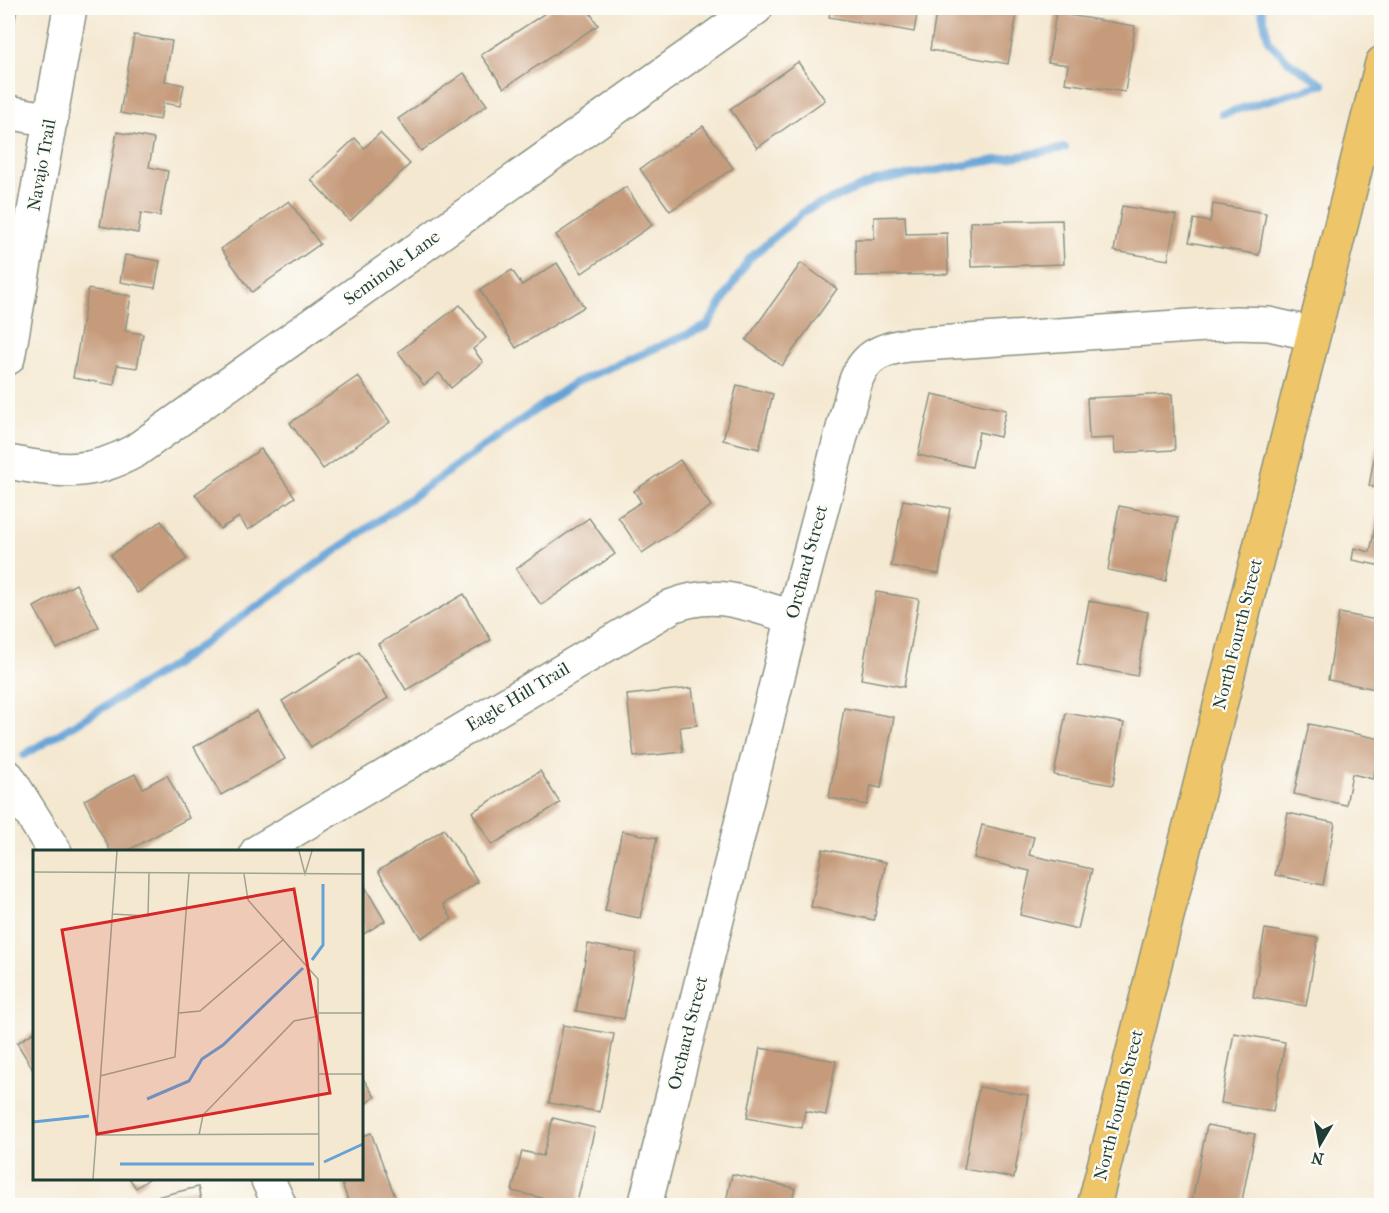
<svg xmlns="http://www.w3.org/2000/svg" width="1389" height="1213" font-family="'IM FELL French Canon',serif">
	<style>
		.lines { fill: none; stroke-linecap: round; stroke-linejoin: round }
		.stream { stroke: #64a2d6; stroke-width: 8 }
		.building { fill: #c69b7c }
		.minor-casing { stroke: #8a9282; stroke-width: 36 }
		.major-casing { stroke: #8a9282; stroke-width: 36 }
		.minor { stroke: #fff; stroke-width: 33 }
		.major { stroke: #eec569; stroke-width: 33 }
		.labels { text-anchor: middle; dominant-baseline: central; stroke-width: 4.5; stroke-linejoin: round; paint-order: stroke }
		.street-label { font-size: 18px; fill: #1f3d34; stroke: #fdfcf7 }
		.inset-river { fill: none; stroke: #64a2d6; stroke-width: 3 }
		.inset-road { fill: none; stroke: #9fa492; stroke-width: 1.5 }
		.view { fill: #d62828; fill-opacity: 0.15; stroke: #d62828; stroke-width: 3 }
		.inset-edge { fill: none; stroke: #1f3d34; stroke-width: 3 }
	</style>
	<rect width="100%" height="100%" fill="#fdfcf7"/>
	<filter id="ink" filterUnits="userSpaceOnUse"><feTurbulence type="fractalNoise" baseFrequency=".0167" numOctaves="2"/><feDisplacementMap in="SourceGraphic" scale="12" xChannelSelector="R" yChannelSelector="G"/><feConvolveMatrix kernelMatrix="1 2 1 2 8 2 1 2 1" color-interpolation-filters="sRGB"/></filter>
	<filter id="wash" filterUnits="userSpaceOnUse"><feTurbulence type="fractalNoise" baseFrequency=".008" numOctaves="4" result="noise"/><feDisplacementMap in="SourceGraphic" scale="24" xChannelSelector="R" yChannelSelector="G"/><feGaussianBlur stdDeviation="1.35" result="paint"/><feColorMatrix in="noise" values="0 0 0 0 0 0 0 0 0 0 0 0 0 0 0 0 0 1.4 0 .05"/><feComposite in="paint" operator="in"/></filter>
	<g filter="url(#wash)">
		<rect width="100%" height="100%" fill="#f4e8d1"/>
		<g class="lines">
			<g class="stream">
				<polyline points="1261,8 1269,42 1289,62 1323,84"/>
				<polyline points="1222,114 1323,84"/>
				<polyline points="24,755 172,666 574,383 707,326 749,259 806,210 875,181 1065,148"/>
			</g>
		</g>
		<g id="blocks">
			<g class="building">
				<polygon points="8,8 17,8 9,54 8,53"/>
				<polygon points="553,8 587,8 598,25 504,88 481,55"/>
				<polygon points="831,8 918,8 914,32 829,17"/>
				<polygon points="937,8 1018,8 1008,64 930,50"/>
				<polygon points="1056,13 1135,26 1125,92 1065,83 1068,65 1048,62"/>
				<polygon points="134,35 172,41 165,81 184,85 180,106 163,103 160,120 120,113"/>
				<polygon points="798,62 825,100 757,148 730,109"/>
				<polygon points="464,73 487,105 421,151 398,119"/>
				<polygon points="703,126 733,168 670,211 640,169"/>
				<polygon points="117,132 154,139 149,167 168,171 160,216 141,213 138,233 100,226"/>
				<polygon points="380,133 410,164 350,221 311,180 355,138 364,148"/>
				<polygon points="626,187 652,225 582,273 556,235"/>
				<polygon points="289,201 320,244 252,292 221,249"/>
				<polygon points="1213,204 1266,213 1259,255 1189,242 1194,219 1210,222"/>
				<polygon points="1122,206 1176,215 1168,260 1114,251"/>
				<polygon points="905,216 906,234 947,233 948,274 856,276 855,239 874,239 874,217"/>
				<polygon points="1062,220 1064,264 971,267 970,222"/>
				<polygon points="125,255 160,261 155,288 120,282"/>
				<polygon points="557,263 584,307 516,348 480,290 512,270 522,285"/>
				<polygon points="801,263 837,289 782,366 746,340"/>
				<polygon points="88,289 131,296 125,331 143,334 137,368 117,365 114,385 73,378"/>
				<polygon points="460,305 486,338 473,349 483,362 451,388 439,373 424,385 398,352"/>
				<polygon points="358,376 390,422 323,469 290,423"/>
				<polygon points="737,385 773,394 759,449 723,440"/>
				<polygon points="932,394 1006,410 1000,437 979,432 972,467 918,455"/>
				<polygon points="1172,394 1175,450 1115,453 1114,438 1089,439 1087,398"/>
				<polygon points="1380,425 1382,425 1382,489 1369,486"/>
				<polygon points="261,449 295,497 248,530 239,517 220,529 195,494"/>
				<polygon points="680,460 711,506 642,553 618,517 641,502 634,491"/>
				<polygon points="903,500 950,508 939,574 891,566"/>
				<polygon points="1119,506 1178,517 1166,581 1108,570"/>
				<polygon points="1379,507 1382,507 1382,566 1352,560 1354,548 1370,552"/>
				<polygon points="589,518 615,554 541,605 516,569"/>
				<polygon points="161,521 187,559 137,593 111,555"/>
				<polygon points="76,584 99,627 57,649 34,607"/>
				<polygon points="876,592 919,599 904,687 861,679"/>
				<polygon points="464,594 491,640 406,690 378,644"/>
				<polygon points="1089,601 1148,612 1137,676 1077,665"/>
				<polygon points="1339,613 1382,621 1378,645 1382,646 1382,690 1328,680"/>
				<polygon points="359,652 388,698 311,747 282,701"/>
				<polygon points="692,688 697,725 680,727 683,752 634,757 627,695"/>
				<polygon points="844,708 894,717 881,788 871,786 867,805 829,798"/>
				<polygon points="257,711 285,759 221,795 194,747"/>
				<polygon points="1066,713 1124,723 1113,785 1054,775"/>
				<polygon points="1309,724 1381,739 1373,779 1352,774 1346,805 1294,794"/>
				<polygon points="540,771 560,803 492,845 472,812"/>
				<polygon points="135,774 143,788 167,775 189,818 125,852 111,852 84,800"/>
				<polygon points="1288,813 1335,823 1323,885 1275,875"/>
				<polygon points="982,825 1034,837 1029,855 1092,869 1078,929 1020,915 1030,871 974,858"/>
				<polygon points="444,829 478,882 443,904 452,919 421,938 378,871"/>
				<polygon points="622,831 657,838 640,918 605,911"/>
				<polygon points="823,849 886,862 874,920 811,907"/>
				<polygon points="362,882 385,921 362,935"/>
				<polygon points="1265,929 1318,938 1306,1006 1253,997"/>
				<polygon points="588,944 636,953 624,1019 576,1011"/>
				<polygon points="563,1025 614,1034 600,1112 549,1103"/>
				<polygon points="34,1032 34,1071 17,1043"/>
				<polygon points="1234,1033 1285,1042 1273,1112 1221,1103"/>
				<polygon points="760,1048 836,1061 826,1115 805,1111 802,1128 747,1118"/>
				<polygon points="362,1077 375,1097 362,1106"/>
				<polygon points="979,1087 1028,1095 1014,1178 964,1169"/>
				<polygon points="553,1118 595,1128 576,1206 512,1191 522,1151 543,1156"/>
				<polygon points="1207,1125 1255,1134 1241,1206 1191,1206"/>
				<polygon points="371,1133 397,1202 388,1206 350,1206 340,1178 362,1178 362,1136"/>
				<polygon points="732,1174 795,1188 791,1206 725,1206"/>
				<polygon points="129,1178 150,1178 136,1188"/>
				<polygon points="198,1187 202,1206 158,1206 156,1197"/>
			</g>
		</g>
	</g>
	<g filter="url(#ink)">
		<use href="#blocks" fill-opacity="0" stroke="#8a9282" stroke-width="1.5"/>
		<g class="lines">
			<g class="minor-casing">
				<g id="minor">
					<polyline points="8,112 51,120"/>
					<polyline points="8,358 70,8"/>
					<path d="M8,462C58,471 88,477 135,451L756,8"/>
					<polyline points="8,777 55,852"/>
					<path d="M257,852L672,606C717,588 749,605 793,617"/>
					<polyline points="267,1178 280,1206"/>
					<path d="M645,1206L793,617L855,383C864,356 881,349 908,345L1236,323L1269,324L1313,334"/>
				</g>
			</g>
			<g class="major-casing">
				<polyline id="major" points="1094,1206 1382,63"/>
			</g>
			<use href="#minor" class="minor"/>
			<use href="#major" class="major"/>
		</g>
	</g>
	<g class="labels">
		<g class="street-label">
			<text transform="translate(42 165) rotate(-80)">Navajo Trail</text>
			<text transform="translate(392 268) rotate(-36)">Seminole Lane</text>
			<text transform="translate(807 562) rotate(-75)">Orchard Street</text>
			<text transform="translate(1238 634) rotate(-76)">North Fourth Street</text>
			<text transform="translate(518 697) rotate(-31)">Eagle Hill Trail</text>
			<text transform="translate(688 1033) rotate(-76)">Orchard Street</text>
			<text transform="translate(1119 1105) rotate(-76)">North Fourth Street</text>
		</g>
	</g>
	<g transform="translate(33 850)">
		<rect width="330" height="330" fill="#f4e8d1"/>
		<path class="inset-river" d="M279,110L290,95V34M114,249L156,231L169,209L190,195L270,118M0,272L56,266M291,312L330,294M87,314H281"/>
		<path class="inset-road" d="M266,1L272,24L279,1M0,22L330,24M211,24L215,50L285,129L286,329M79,64L115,66L116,23M146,163L167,161L251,89M286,163H330M285,224H330M67,226L142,207L156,23M63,285L285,284M166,285L170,265L261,171L286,166M60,329L84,1"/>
		<path class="view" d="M261,39L297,243L64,284L29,80Z"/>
		<rect width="330" height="330" class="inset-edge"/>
	</g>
	<rect width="1389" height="1213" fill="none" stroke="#fdfcf7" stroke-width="30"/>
	<g transform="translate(1320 1144) rotate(190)" stroke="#fdfcf7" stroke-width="4.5" paint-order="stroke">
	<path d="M0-4.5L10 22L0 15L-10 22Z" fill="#1f3d34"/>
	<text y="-9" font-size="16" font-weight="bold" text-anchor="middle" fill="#1f3d34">N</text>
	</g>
</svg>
